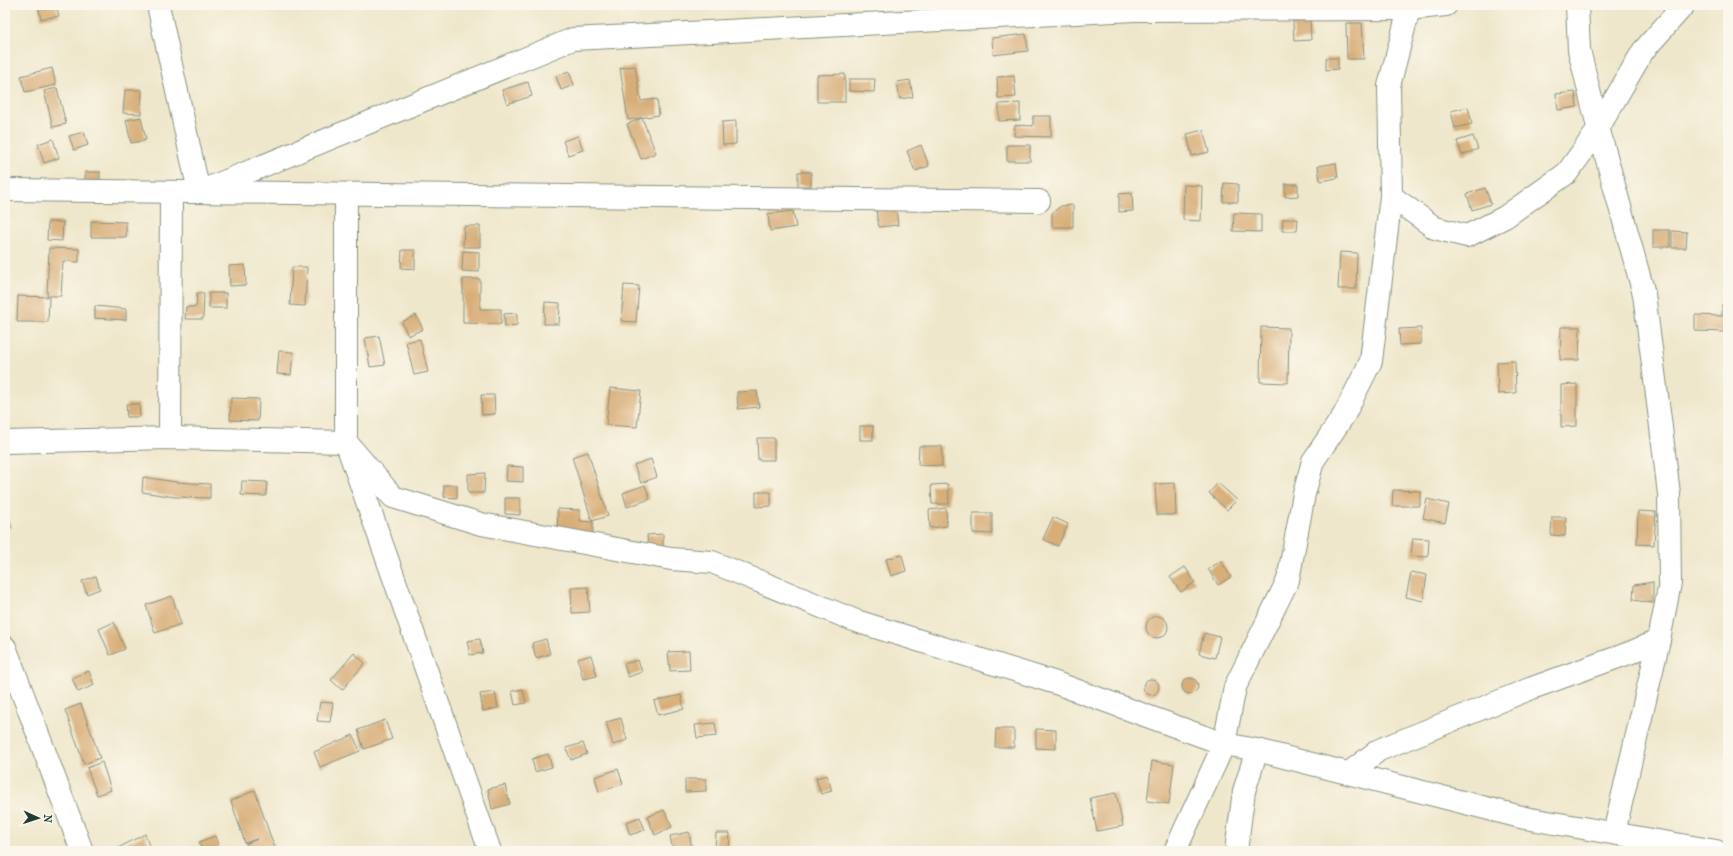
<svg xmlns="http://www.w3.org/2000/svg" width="1733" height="856" font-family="'IM FELL French Canon',serif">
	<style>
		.building { fill: #d8ae78 }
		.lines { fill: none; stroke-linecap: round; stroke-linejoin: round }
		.minor-casing { stroke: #879280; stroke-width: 24 }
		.minor { stroke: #fff; stroke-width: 22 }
	</style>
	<rect width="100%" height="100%" fill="#fbf7ec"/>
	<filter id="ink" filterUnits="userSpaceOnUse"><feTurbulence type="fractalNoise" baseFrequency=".025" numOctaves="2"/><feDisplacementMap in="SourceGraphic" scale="8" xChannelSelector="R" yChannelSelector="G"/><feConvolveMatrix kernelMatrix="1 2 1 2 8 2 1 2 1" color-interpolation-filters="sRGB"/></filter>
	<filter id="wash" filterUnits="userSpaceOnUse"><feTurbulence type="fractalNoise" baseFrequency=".012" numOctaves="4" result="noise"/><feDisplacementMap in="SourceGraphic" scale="16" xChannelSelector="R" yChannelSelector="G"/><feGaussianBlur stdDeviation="0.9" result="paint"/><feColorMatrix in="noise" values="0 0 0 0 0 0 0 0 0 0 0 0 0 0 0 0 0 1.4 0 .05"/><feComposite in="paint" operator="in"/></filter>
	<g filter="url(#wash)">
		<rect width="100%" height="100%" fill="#efe7cb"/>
		<g id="blocks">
			<g class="building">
				<polygon points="38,5 56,5 59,16 41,19"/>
				<polygon points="1310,20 1311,40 1294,41 1293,21"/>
				<polygon points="1346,23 1362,23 1364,59 1347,59"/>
				<polygon points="1026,34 1028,51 993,55 992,38"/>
				<polygon points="1326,58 1338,58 1338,69 1326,70"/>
				<polygon points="635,66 641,101 657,99 659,115 628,120 620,68"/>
				<polygon points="52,68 56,85 25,92 21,76"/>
				<polygon points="569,71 574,85 561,90 556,76"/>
				<polygon points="845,74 845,102 817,102 817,75"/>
				<polygon points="1014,76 1016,97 998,98 997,77"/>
				<polygon points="849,79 875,79 874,92 849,91"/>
				<polygon points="910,80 913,97 900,99 897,82"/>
				<polygon points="528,82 532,96 507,104 502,90"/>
				<polygon points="57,88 66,124 53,127 44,91"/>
				<polygon points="125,90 142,90 141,114 123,113"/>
				<polygon points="1575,92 1577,107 1558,110 1556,94"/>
				<polygon points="1020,103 1020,120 999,121 999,104"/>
				<polygon points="1468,107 1472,124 1455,128 1451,111"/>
				<polygon points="1033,116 1051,116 1051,137 1014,136 1015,125 1033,126"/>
				<polygon points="141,117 146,140 131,143 126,120"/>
				<polygon points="642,118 656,153 641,159 627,124"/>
				<polygon points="736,121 736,144 723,145 722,122"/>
				<polygon points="1203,130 1209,152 1192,156 1187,134"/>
				<polygon points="84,132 88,145 74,150 69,136"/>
				<polygon points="578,136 583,150 568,155 563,141"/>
				<polygon points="1473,136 1478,149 1462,155 1457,141"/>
				<polygon points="53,139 59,158 44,163 38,144"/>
				<polygon points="921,145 929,166 915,171 907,151"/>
				<rect x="1007" y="145" width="23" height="16"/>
				<polygon points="1336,163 1338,178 1320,181 1318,166"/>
				<rect x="85" y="172" width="15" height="14"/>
				<rect x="798" y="172" width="13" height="14"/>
				<polygon points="1224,183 1238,184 1238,202 1223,202"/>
				<polygon points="1285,184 1298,184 1298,196 1285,197"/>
				<polygon points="1184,185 1202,186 1201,221 1183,220"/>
				<polygon points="1485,188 1491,204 1472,210 1467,194"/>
				<polygon points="1132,193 1133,211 1119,212 1119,194"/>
				<polygon points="1073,205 1073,227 1052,227 1052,213 1061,206"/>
				<polygon points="896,209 898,225 879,227 876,211"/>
				<polygon points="793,211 796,227 770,231 768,214"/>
				<polygon points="1234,213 1261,214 1261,232 1233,231"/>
				<polygon points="1283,219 1298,219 1297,231 1282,231"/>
				<polygon points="91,221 126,222 126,237 91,237"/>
				<polygon points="48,222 63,222 62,241 47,240"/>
				<polygon points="464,226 480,226 480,247 463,247"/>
				<rect x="1653" y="230" width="17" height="17"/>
				<polygon points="1672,231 1687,232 1686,248 1672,248"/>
				<polygon points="49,248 79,249 79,262 63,261 61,296 47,296"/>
				<polygon points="402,250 415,250 415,269 401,268"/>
				<polygon points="463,251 479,252 479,272 462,271"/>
				<polygon points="1340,252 1357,253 1356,289 1338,289"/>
				<polygon points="245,265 246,285 230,286 229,266"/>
				<polygon points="292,267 307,267 305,306 290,305"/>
				<polygon points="463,279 480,279 480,309 501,309 501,324 463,323"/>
				<polygon points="624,285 639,286 636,322 621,321"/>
				<polygon points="197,293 204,293 203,319 185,319 186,307 196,307"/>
				<rect x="209" y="293" width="17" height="15"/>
				<polygon points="18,296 49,297 48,322 17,322"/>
				<polygon points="545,302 560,303 559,324 544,324"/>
				<polygon points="1722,304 1728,304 1728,332 1695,331 1695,315 1722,316"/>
				<polygon points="95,306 126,309 126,320 95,318"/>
				<polygon points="517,313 517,325 505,326 504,314"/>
				<polygon points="416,315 423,329 408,336 402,322"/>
				<polygon points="1261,327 1289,328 1288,383 1260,382"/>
				<polygon points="1561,327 1580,327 1579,360 1560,360"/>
				<polygon points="1421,328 1421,344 1400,345 1399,329"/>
				<polygon points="379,336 385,365 370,367 365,338"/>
				<polygon points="420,339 428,372 414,375 406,342"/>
				<polygon points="279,351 293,352 291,375 277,374"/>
				<polygon points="1515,361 1516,393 1498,394 1497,362"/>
				<polygon points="1577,384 1577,426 1561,427 1561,385"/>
				<polygon points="610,388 641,391 637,427 606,425"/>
				<polygon points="757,391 759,407 738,409 737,392"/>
				<polygon points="481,395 494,395 495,414 482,415"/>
				<polygon points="231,398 259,399 258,421 230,420"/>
				<polygon points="126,404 139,404 140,417 127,417"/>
				<rect x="860" y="426" width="13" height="14"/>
				<polygon points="757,438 774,438 774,460 758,460"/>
				<polygon points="919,446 942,446 942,466 918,465"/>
				<polygon points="588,452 608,516 592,521 572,457"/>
				<polygon points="651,459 657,477 641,483 634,465"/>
				<polygon points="507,466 523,467 523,482 506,481"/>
				<polygon points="485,473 484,493 468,493 468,474"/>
				<polygon points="143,477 176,482 210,484 210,498 175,497 142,492"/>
				<polygon points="242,481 267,482 266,496 241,495"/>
				<polygon points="1175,483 1176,515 1157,515 1155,484"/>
				<polygon points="1218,483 1237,500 1227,510 1209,493"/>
				<polygon points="948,484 949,504 932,504 931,485"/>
				<polygon points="444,485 457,485 457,498 444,497"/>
				<polygon points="645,485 650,499 627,507 623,493"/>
				<polygon points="1393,490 1420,491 1420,506 1392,506"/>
				<polygon points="756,492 771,492 771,506 756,507"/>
				<polygon points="505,498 520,498 520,515 505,514"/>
				<polygon points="1427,499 1449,504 1445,523 1423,518"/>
				<polygon points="946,508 947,526 930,528 929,510"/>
				<polygon points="558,509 580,510 580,521 593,522 593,536 557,534"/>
				<polygon points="1638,511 1656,512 1654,545 1637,544"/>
				<polygon points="5,512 11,527 5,530"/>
				<polygon points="973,513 992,513 992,534 973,533"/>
				<polygon points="1053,517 1068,524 1058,546 1043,539"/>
				<polygon points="1552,517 1566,517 1565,536 1551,535"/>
				<polygon points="663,534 663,549 648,549 647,535"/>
				<polygon points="1413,538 1429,539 1428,557 1411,556"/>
				<polygon points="902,555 906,571 891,576 886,559"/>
				<polygon points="1221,561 1231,577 1218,585 1208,569"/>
				<polygon points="1185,567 1195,582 1181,592 1170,577"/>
				<polygon points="1411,572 1427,575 1423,601 1406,597"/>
				<polygon points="96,576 100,589 87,594 82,581"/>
				<polygon points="1653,582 1653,603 1633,600 1634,585"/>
				<polygon points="588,587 590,612 572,613 571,588"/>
				<polygon points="172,596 181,624 155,633 146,605"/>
				<circle cx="1157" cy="627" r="11"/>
				<polygon points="114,622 125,649 110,655 99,629"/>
				<polygon points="1204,633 1220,637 1215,658 1199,654"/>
				<polygon points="480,639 483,653 470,655 467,641"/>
				<polygon points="546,639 550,654 536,658 532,643"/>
				<polygon points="689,651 690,670 670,671 668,652"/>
				<polygon points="354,653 365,663 342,690 331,680"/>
				<polygon points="591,655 597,676 583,679 578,659"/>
				<polygon points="638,660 642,672 628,677 624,664"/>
				<polygon points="89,671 94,685 78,692 72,678"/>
				<circle cx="1190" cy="686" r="8"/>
				<circle cx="1151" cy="687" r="8"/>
				<polygon points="523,689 526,703 515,705 512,691"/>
				<polygon points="495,692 498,708 483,711 480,694"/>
				<polygon points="681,695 684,709 658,715 654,701"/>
				<polygon points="320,702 333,703 330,722 317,721"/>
				<polygon points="81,704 100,758 84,764 65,710"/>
				<polygon points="621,718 627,740 613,745 606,722"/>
				<polygon points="385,720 392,739 364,749 358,730"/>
				<polygon points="715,723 717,736 697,738 695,725"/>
				<polygon points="996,729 1014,729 1014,747 995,747"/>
				<polygon points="1036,729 1056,730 1056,749 1036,748"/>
				<polygon points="353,735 360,751 320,767 314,752"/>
				<polygon points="583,743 587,754 571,760 566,748"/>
				<polygon points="548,754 552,767 535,772 532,759"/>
				<polygon points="1152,761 1174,764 1169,804 1147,801"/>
				<polygon points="102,762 111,790 97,795 87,768"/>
				<polygon points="618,769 623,784 599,792 595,777"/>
				<polygon points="827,775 832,791 821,794 816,778"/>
				<polygon points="685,779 706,779 706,791 685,792"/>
				<polygon points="505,785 510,804 492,809 488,789"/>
				<polygon points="255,790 270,835 277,851 248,851 246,844 257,839 245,843 231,801"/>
				<polygon points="1116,793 1123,826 1097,831 1090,798"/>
				<polygon points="664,810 672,827 655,835 647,817"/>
				<polygon points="640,817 645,830 630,835 626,822"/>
				<polygon points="689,832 692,849 673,851 670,836"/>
				<polygon points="716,833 730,833 729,851 715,851"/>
				<polygon points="145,834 151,851 120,851 118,848"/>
				<polygon points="215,836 219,848 210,851 202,851 199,842"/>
			</g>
		</g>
	</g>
	<g filter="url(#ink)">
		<use href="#blocks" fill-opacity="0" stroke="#879280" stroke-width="1"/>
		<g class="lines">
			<g class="minor-casing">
				<g id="minor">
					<polyline points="158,5 199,192 573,39 1134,10 1409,9 1446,5"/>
					<polyline points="5,190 1039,201"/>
					<polyline points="346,194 346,442 490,851"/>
					<polyline points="1391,196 1435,228 1467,236 1505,217 1567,173 1593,137 1643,51 1684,5"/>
					<polyline points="170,438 171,192"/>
					<polyline points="5,442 170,438 346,442 393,497 481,524 671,559 712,562 856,621 1056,683 1224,744 1257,750 1525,818 1716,851"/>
					<polyline points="5,647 82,851"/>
					<polyline points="1349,773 1379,750 1532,688 1632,652 1659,640 1670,583 1669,494 1660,419 1644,294 1598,127 1579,50 1577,5"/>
					<polyline points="1614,833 1659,640"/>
					<polyline points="1175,851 1224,744 1235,687 1288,580 1304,494 1313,461 1344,415 1371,361 1391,196 1389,86 1409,9"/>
					<polyline points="1236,851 1244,791 1257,750"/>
				</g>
			</g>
			<use href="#minor" class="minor"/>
		</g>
	</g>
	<rect width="1733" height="856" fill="none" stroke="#fbf7ec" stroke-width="20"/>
	<g transform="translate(38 818) rotate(93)" stroke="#fbf7ec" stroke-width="3" paint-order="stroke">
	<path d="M0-3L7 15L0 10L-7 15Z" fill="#1f3d34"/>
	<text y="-6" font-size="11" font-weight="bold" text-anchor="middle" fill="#1f3d34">N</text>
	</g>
</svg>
